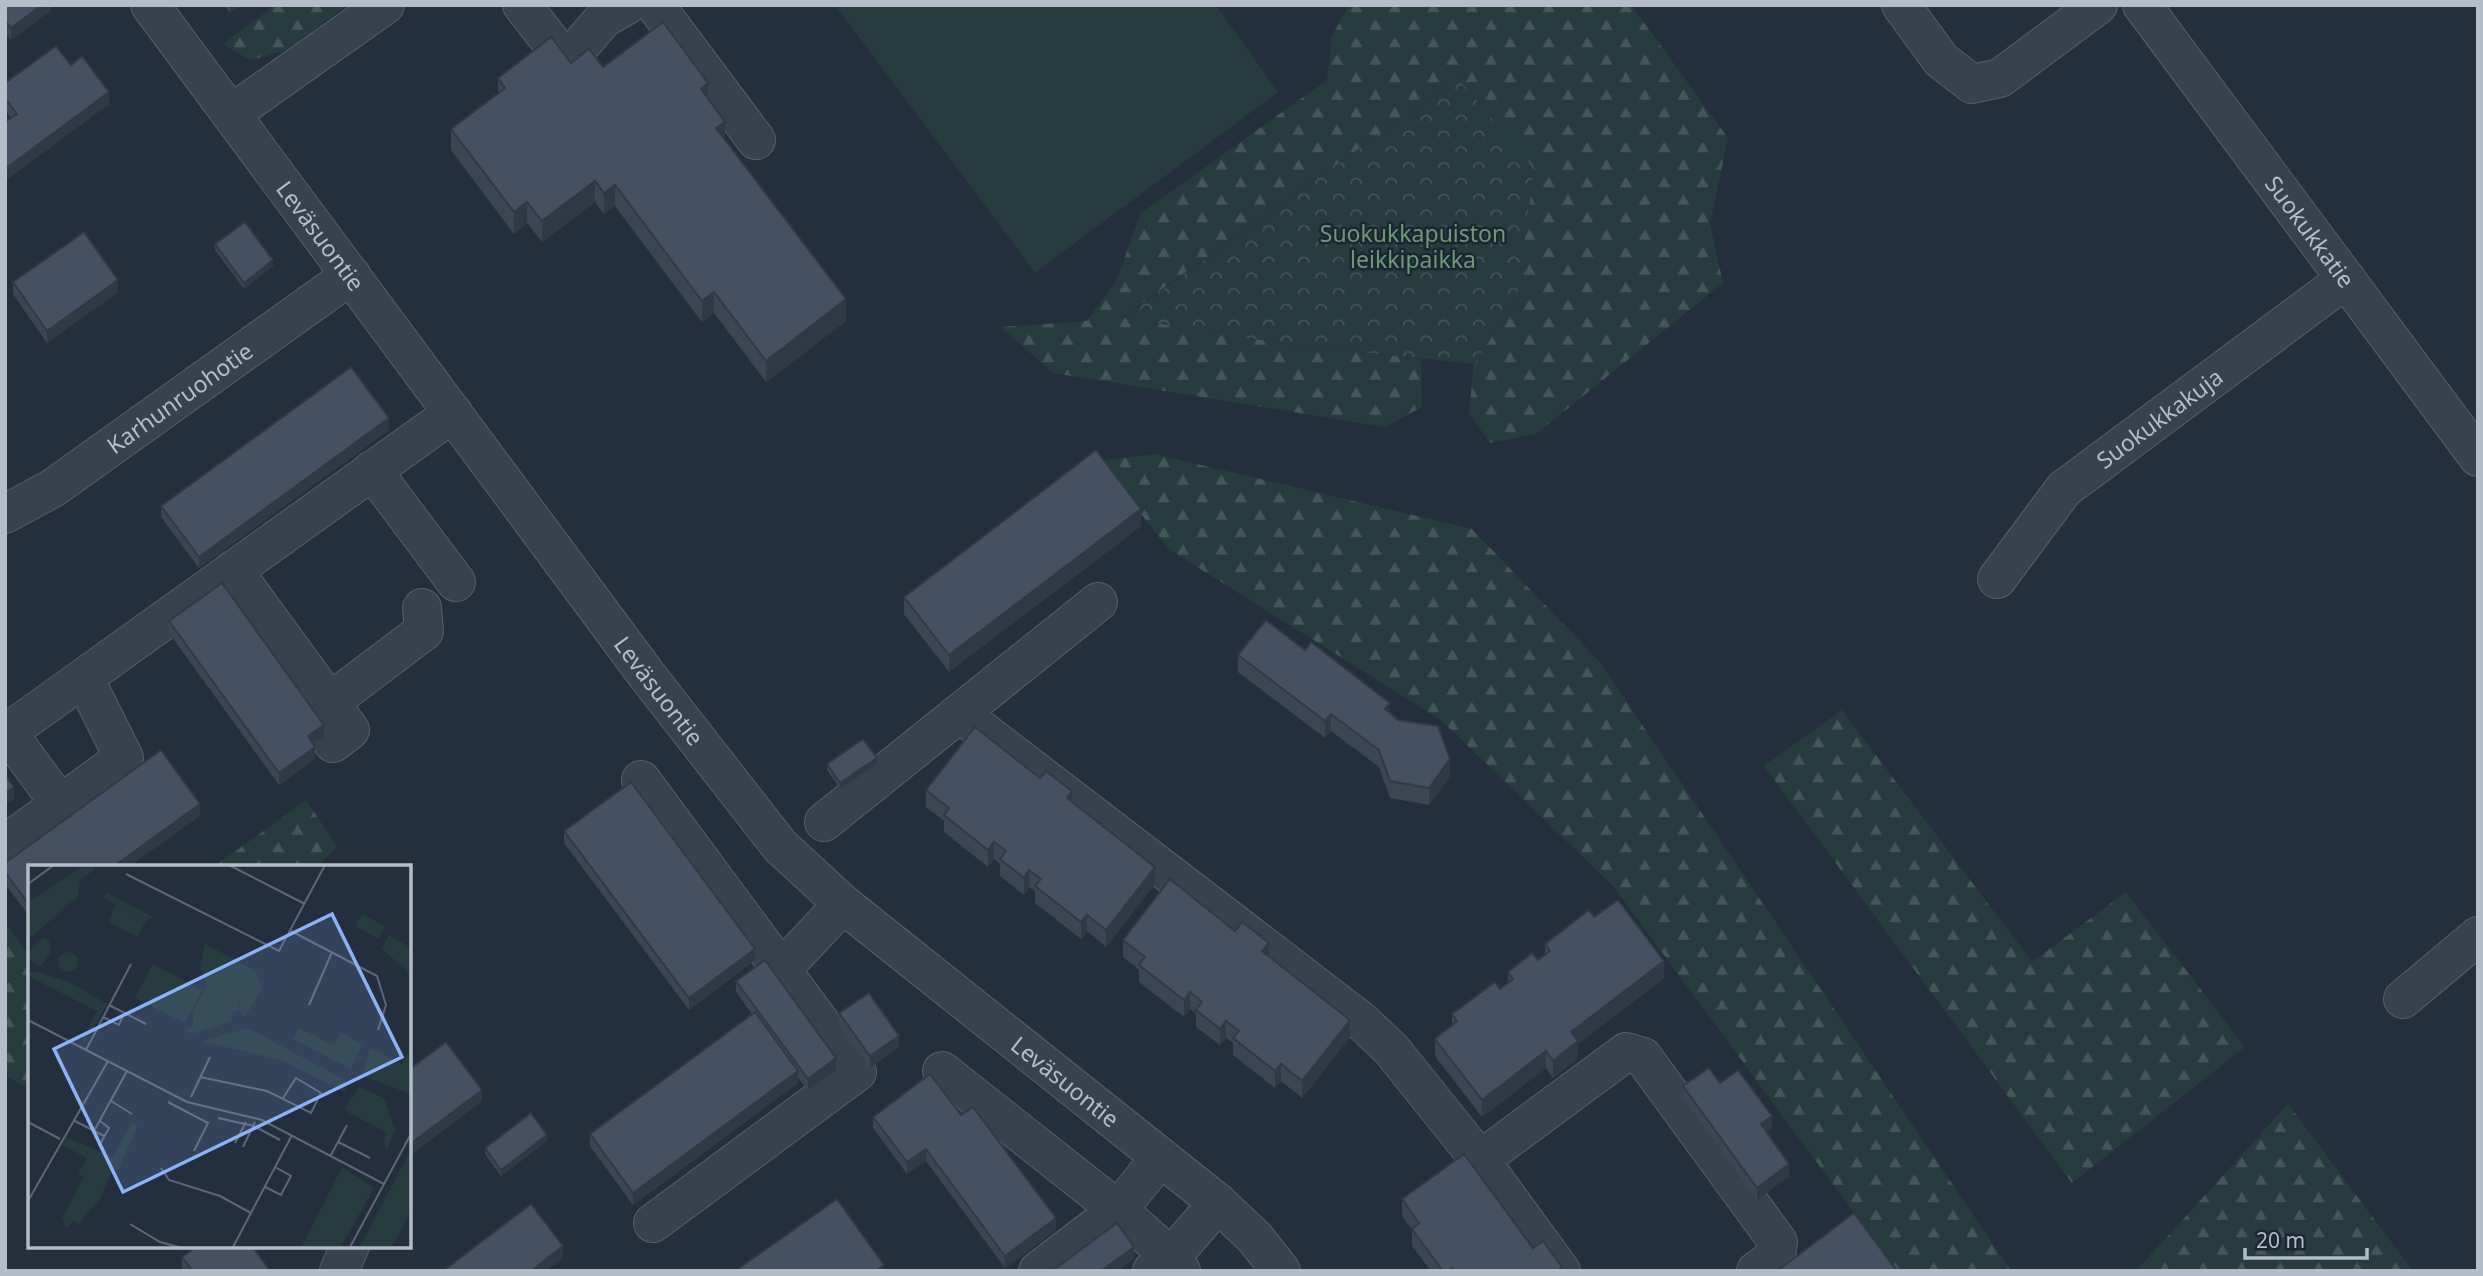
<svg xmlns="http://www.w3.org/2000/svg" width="2483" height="1276" font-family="'Noto Sans',sans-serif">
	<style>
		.green { fill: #263c3f }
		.forest { fill: url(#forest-firs) }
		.park { fill: url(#park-crowns) }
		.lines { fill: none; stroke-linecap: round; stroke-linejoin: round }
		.minor-casing { stroke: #565f6c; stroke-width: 40 }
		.minor { stroke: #38414e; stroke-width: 38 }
		.wall { fill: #3b4654 }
		.shaded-wall { fill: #303945 }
		.building { fill: #455162; stroke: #303945; stroke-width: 2 }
		.labels { text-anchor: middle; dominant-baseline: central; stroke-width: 5; stroke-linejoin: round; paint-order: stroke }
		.street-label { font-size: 23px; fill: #b4bcc9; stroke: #1d2633 }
		.park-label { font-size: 23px; fill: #6b9a76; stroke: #1d2633 }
		.inset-road { fill: none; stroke: #5e6776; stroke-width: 2 }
		.view { fill: #8ab4f8; fill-opacity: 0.15; stroke: #8ab4f8; stroke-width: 3.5 }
		.inset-edge { fill: none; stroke: #b4bcc9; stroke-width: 3.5 }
	</style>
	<defs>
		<pattern id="forest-firs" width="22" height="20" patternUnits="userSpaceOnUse" patternTransform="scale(1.75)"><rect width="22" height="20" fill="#263c3f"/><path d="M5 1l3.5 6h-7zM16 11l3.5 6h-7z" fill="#435659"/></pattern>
		<pattern id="park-crowns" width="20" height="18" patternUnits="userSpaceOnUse" patternTransform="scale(1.75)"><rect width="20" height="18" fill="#263c3f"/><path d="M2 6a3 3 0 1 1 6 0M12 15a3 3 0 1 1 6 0" fill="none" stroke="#435659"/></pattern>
	</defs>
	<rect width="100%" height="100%" fill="#242f3e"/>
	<polygon class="green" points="835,5 1216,5 1278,92 1035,273"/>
	<g class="forest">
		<polygon points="275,5 347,5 285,51 250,60 223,44"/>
		<polygon points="1349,5 1631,5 1728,138 1710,224 1723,283 1536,434 1490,443 1469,413 1474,364 1517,299 1458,78 1123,317 1292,345 1421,359 1422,407 1385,427 1053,373 1001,327 1087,321 1117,280 1140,214 1327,80 1332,36"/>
		<polygon points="1155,454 1472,529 1599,661 2011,1271 1897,1271 1613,886 1441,720 1170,550 1098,461"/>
		<polygon points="1842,710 2032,962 2126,892 2245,1047 2072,1183 1764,766"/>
		<polygon points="306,800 337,846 319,866 215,866"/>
		<polygon points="5,923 30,957 30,1088 5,1076"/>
		<polygon points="2288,1104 2413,1271 2136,1271"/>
	</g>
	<polygon class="park" points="1458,78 1534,169 1517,299 1474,364 1292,345 1123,318"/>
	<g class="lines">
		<g class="minor-casing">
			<g id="minor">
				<path id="s1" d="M150,5L646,674L780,846L843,904L1218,1203L1255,1238L1281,1271"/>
				<polyline points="522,5 558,51 573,54 604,18 627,5"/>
				<polyline points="655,5 756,140"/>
				<polyline points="1901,5 1941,60 1972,84 2000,78 2098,5"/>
				<path id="s2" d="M2142,5L2478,457"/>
				<polyline points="231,114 385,5"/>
				<polyline points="372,470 456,582"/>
				<path id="s3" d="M5,514L53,488L351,275"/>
				<polyline points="233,570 350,730 333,743"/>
				<path id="s4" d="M1997,579L2064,489L2346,279"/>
				<polyline points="330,702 424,631 422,608"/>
				<polyline points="962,715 1360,1020 1391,1049 1480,1160 1561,1271"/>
				<polyline points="5,729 60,804"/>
				<polyline points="8,732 453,413"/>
				<polyline points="641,780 857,1072 653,1223"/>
				<polyline points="824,822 1098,602"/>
				<polyline points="5,844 124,758 84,678"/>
				<polyline points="782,969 843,904"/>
				<polyline points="2403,999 2478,936"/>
				<polyline points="942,1071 1118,1210 1171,1257 1181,1271"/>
				<polyline points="1480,1160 1626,1052 1643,1057 1778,1242 1776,1256 1756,1271"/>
				<polyline points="339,1271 350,1246"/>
				<polyline points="1038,1271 1118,1210 1160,1158"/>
				<polyline points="1152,1271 1171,1257 1218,1203"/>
			</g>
		</g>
		<use href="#minor" class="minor"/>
	</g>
	<g class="wall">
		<polygon points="5,5 51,5 51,10 11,40 5,33"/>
		<polygon points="224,5 241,5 230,13"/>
		<polygon points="571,63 603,67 708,99 725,140 846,321 766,382 714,313 702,322 615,206 604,214 595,202 542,242 527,223 514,234 451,150 451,129 498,93 498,78"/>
		<polygon points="5,83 109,104 5,181 5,122 11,118 5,110"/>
		<polygon points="215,244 273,266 244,289 215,250"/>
		<polygon points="13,282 118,292 47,343 13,294"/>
		<polygon points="389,430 199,568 161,517 161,506"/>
		<polygon points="1141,526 949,672 904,614 904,597"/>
		<polygon points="169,621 324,736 313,744 315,759 279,785 169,633"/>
		<polygon points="1238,655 1390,713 1450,776 1429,805 1390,798 1379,767 1331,731 1325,738 1238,672"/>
		<polygon points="827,764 877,764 840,789 827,770"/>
		<polygon points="1040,778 1072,802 1155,884 1106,947 1087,931 1081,939 1035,903 1035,891 1029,887 1024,895 1000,876 1000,864 994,859 988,867 944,832 944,821 926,807 926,790"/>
		<polygon points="200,816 30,866 30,917 5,884 5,863"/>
		<polygon points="564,831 755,960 689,1010 564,843"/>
		<polygon points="1594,917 1664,978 1578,1044 1578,1058 1553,1078 1546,1068 1482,1117 1435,1056 1435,1039 1452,1026 1452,1014 1500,989 1508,983 1508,972 1538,960 1545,955 1545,944"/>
		<polygon points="1123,940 1269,956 1350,1037 1302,1098 1281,1081 1275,1088 1233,1055 1233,1043 1226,1038 1220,1045 1196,1027 1196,1014 1190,1009 1184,1017 1139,982 1139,970 1123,957"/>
		<polygon points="736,981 836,1070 808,1090 798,1078 798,1083 633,1205 590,1146 590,1134 752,1014 736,992"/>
		<polygon points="839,1013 899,1047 870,1068 839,1025"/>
		<polygon points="1720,1083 1772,1128 1766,1132 1789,1176 1757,1200 1683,1098 1683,1086"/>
		<polygon points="961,1115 1056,1230 1005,1268 926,1161 907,1174 873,1128 873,1117"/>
		<polygon points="547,1141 501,1176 485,1154 485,1148"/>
		<polygon points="1402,1199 1533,1248 1562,1271 1431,1271 1412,1246 1412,1230 1402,1216"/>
		<polygon points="182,1257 270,1271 184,1271 182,1269"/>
	</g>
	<g class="shaded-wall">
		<polygon points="42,5 51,5 51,10 11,40 11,28"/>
		<polygon points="233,5 241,5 230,13 230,7"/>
		<polygon points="708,83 708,105 701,89"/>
		<polygon points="109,92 109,104 5,181 5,169"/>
		<polygon points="725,122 725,143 716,128"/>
		<polygon points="595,181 595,202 542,242 542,221"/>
		<polygon points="615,185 615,206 604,214 604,193"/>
		<polygon points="527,202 527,223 514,234 514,212"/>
		<polygon points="273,260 273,266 244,289 244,283"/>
		<polygon points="118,280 118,292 47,343 47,331"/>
		<polygon points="714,292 714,313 702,322 702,301"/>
		<polygon points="846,299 846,321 766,382 766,361"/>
		<polygon points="389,418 389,430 199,568 199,557"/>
		<polygon points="1141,509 1141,526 949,672 949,655"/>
		<polygon points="1390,703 1390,719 1385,709"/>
		<polygon points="1331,714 1331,731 1325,738 1325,721"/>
		<polygon points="324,725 324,736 308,747 308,736"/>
		<polygon points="315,747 315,759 279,785 279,773"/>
		<polygon points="877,758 877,764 840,789 840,783"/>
		<polygon points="1450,759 1450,776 1429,805 1429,788"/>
		<polygon points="14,787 14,799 5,805 5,793"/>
		<polygon points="1072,791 1072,808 1067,798"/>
		<polygon points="200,804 200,816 130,866 114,866"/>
		<polygon points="994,842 994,859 988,867 988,850"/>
		<polygon points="1155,867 1155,884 1106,947 1106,930"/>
		<polygon points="1029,870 1029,887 1024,895 1024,878"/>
		<polygon points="1087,915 1087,931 1081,939 1081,922"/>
		<polygon points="1269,943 1269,960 1262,951"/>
		<polygon points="755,949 755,960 689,1010 689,998"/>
		<polygon points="1664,961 1664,978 1578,1044 1578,1058 1553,1078 1553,1061 1571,1032"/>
		<polygon points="1190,992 1190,1009 1184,1017 1184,1000"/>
		<polygon points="1350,1020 1350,1037 1302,1098 1302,1081"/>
		<polygon points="1226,1021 1226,1038 1220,1045 1220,1029"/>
		<polygon points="899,1036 899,1047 870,1068 870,1056"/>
		<polygon points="1546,1051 1546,1068 1482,1117 1482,1100"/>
		<polygon points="836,1058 836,1070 808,1090 808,1079"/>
		<polygon points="1281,1064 1281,1081 1275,1088 1275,1071"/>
		<polygon points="798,1071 798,1083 633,1205 633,1193"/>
		<polygon points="482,1090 482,1101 410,1156 410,1144"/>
		<polygon points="1772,1116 1772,1128 1761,1136 1761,1124"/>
		<polygon points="547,1135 547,1141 501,1176 501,1170"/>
		<polygon points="926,1149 926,1161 907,1174 907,1162"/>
		<polygon points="1789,1164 1789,1176 1757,1200 1757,1188"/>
		<polygon points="1056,1218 1056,1230 1005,1268 1005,1256"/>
		<polygon points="563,1246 563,1258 546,1271 531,1271"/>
		<polygon points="1134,1247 1134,1259 1117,1271 1101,1271"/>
		<polygon points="884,1265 884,1271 876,1271"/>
	</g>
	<g class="building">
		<polygon points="5,5 42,5 11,28 5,21"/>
		<polygon points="663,22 708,83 701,89 725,122 716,128 846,299 766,361 714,292 702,301 615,185 604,193 595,181 542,221 527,202 514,212 451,129 505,88 498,78 551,37 571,63 589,49 603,67"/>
		<polygon points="56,46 71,65 82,56 109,92 5,169 5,122 17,114 5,98 5,83"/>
		<polygon points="245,222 273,260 244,283 215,244"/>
		<polygon points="84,232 118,280 47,331 13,282"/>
		<polygon points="351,367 389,418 199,557 161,506"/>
		<polygon points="1096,450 1141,509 949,655 904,597"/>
		<polygon points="222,583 324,725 308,736 315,747 279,773 169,621"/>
		<polygon points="1266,620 1305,650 1311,642 1390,703 1385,709 1398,720 1438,726 1450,759 1429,788 1390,781 1379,750 1331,714 1325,721 1238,655"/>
		<polygon points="975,727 1040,778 1046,771 1072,791 1067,798 1155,867 1106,930 1087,915 1081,922 1035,886 1041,879 1029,870 1024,878 1000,859 1006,851 994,842 988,850 944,815 949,808 926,790"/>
		<polygon points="863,739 877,758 840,783 827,764"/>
		<polygon points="161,750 200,804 114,866 30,866 30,906 5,872 5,863"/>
		<polygon points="5,775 14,787 5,793"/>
		<polygon points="631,782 755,949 689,998 564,831"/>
		<polygon points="1170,879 1235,931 1242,922 1269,943 1262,951 1350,1020 1302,1081 1281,1064 1275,1071 1233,1038 1239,1031 1226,1021 1220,1029 1196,1010 1202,1002 1190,992 1184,1000 1139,965 1145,957 1123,940"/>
		<polygon points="1618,900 1664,961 1571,1032 1578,1041 1553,1061 1546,1051 1482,1100 1435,1039 1457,1021 1452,1014 1495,982 1500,989 1513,979 1508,972 1532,953 1538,960 1550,951 1545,944 1589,910 1594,917"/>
		<polygon points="765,960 836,1058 808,1079 736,981"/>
		<polygon points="869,993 899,1036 870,1056 839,1013"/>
		<polygon points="755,1012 798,1071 633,1193 590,1134"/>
		<polygon points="446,1042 482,1090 410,1144 410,1069"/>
		<polygon points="1709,1068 1720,1083 1738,1070 1772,1116 1761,1124 1789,1164 1757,1188 1683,1086"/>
		<polygon points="930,1074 961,1115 973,1107 1056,1218 1005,1256 926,1149 907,1162 873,1117"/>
		<polygon points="531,1113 547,1135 501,1170 485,1148"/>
		<polygon points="1464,1154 1533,1248 1543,1241 1562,1267 1557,1271 1454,1271 1452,1268 1448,1271 1443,1271 1412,1229 1419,1223 1402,1199"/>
		<polygon points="837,1199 884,1265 876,1271 735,1271"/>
		<polygon points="531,1204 563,1246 531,1271 443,1271"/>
		<polygon points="1854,1213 1897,1271 1777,1271"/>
		<polygon points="1117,1223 1134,1247 1101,1271 1052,1271"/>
		<polygon points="197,1246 252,1246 270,1271 193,1271 182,1257"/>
	</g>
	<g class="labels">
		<g class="street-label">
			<text stroke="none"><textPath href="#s2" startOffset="282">Suokukkatie</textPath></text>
			<text stroke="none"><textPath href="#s1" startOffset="287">Leväsuontie</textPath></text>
			<text stroke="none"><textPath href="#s3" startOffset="210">Karhunruohotie</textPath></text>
			<text stroke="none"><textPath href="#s4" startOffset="231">Suokukkakuja</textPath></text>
			<text stroke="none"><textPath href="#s1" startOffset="854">Leväsuontie</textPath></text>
			<text stroke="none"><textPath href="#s1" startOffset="1421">Leväsuontie</textPath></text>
		</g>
		<g class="park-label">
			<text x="1413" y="233">Suokukkapuiston<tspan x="1413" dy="26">leikkipaikka</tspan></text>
		</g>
	</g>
	<g transform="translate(28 865)">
		<rect width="383" height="383" fill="#242f3e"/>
		<path d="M87,39L118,56L109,72L81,57ZM334,49L357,61L351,74L327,61ZM125,99L174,125L157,158L107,133Z" fill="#263c3f"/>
		<path d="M57,0H66V5L52,15L50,31L0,75V37ZM79,28L125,52L118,56L76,33ZM361,70L383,83V116L378,105L354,84ZM15,73L21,75L23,88L13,101L0,94V88ZM177,79L227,105L234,122L217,153L211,145L212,135L189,152L204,147V156L164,169L156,166L165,161V146L179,121L172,101ZM30 97a10 10 0 1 1 20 0a10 10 0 1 1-20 0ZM6,106L41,117L79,139L57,177H53L69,146L4,113L1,108ZM220,163L321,217L316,227L255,196L174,176ZM271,163L306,181L313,168L334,179L323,204L265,174ZM383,181V229L334,211L342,183L374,199ZM331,222L356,233L367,265L359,284L355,276L359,268L316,245ZM104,257L110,261L90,305H85L72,334L50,359L45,356L38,363L34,353L56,312L50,309L59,293L34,280L38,272L85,292ZM383,285V346L363,383H331ZM314,302L346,323L312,383H273Z" fill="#263c3f"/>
		<path d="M193,113L207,119L211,145L169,159Z" fill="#263c3f"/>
		<path class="inset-road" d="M201,0L277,39M98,9L251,86L297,0M0,19L26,0M263,66L349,111L358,140L350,165M81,140L118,159M281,140L304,87M75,152L91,160L96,148M0,155L159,237L234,255L356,319M58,185L103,99M172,212L239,226L283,248L293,228L268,213L255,233M163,232L182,192M83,236L104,249M140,237L180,258L166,286M190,253L226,261L252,275M45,255L76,271M0,257L32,274M66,266L99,206M310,277L342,293M207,278L218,257M71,281L81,263L72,256M215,282L227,257M303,290L319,260M133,303L141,315L192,331L223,348M237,322L253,330L263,311L247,302M0,336L80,196M102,359L132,377L158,384M204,384L264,270M321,384L384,267"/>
		<path class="view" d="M304,49L374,192L95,327L26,184Z"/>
		<rect width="383" height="383" class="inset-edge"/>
	</g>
	<rect width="2483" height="1276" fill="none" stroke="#b4bcc9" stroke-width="14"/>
	<path d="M2245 1248v10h122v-10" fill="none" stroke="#b4bcc9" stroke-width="3.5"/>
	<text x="2256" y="1248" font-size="21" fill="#b4bcc9" stroke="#1d2633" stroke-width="5" paint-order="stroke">20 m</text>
</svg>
